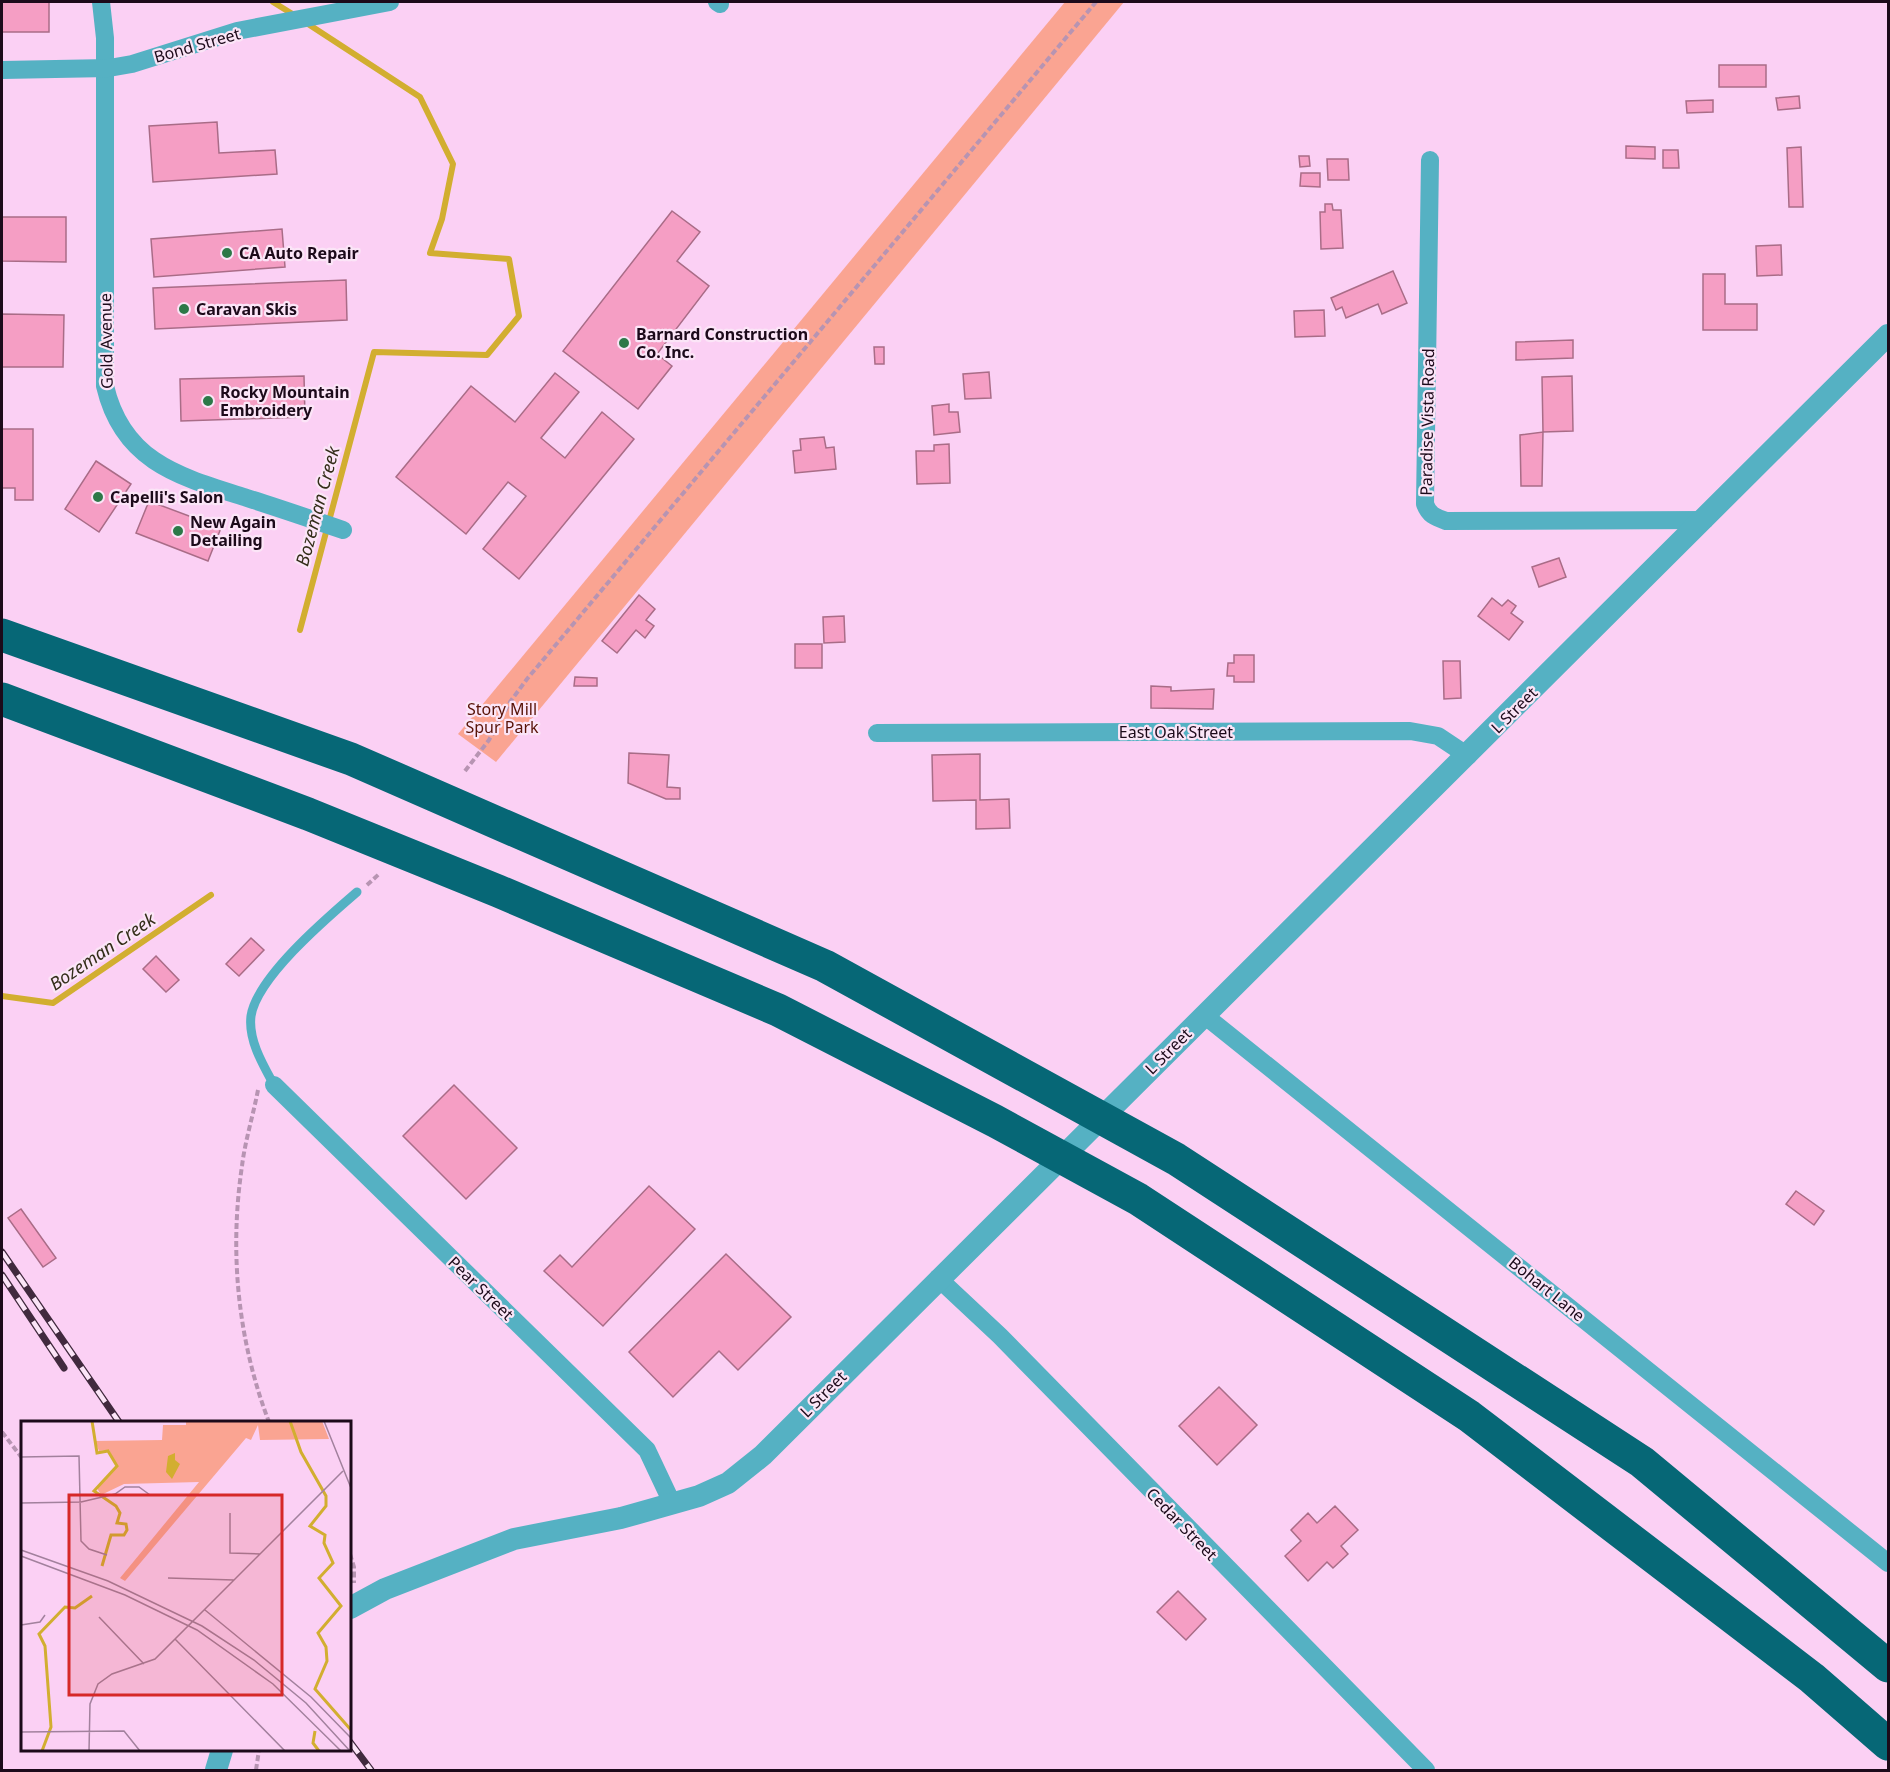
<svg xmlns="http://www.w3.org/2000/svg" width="1890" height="1772" font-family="'Noto Sans',sans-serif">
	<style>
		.green { fill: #faa492 }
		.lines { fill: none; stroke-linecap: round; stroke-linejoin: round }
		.stream { stroke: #d2ae30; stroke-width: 6 }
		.building { fill: #f59ec4; stroke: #a96c87; stroke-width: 1.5 }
		.path { stroke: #b794b2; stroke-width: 4; stroke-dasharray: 6 3; stroke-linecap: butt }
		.service { stroke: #55b1c3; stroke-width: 9 }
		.minor { stroke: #55b1c3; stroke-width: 18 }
		.tertiary { stroke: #55b1c3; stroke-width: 22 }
		.motorway { stroke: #066776; stroke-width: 33 }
		.rail-casing { stroke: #412a3e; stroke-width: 7 }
		.rail { stroke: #fbe5f7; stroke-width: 4.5; stroke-dasharray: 14; stroke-linecap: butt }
		.poi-dot { fill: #2d7948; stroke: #fbe5f7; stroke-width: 2 }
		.labels { text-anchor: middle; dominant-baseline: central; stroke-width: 4.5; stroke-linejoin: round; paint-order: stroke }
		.street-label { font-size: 16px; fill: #1c0a1a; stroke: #fbe5f7 }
		.poi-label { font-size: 16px; font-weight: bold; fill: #1c0a1a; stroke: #fbe5f7; text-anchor: start }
		.park-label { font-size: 16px; fill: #571206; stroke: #fbe5f7 }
		.water-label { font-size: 18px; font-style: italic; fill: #332d19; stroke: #fbe5f7 }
		.inset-river { fill: none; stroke: #d2ae30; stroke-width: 3 }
		.inset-road { fill: none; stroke: #a2819d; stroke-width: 1.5 }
		.view { fill: #d62828; fill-opacity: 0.15; stroke: #d62828; stroke-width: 3 }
		.inset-edge { fill: none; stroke: #1c0a1a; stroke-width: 3 }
	</style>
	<rect width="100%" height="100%" fill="#fbd0f4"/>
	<polygon class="green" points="1065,2 1124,2 496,762 458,734"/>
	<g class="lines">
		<g class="stream">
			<polyline points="273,2 294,15"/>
			<polyline points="300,630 374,352 487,355 519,316 509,259 430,253 442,219 453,164 420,97 305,22"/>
			<polyline points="2,996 53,1003 211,895"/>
		</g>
	</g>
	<g class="building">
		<rect x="2" y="2" width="47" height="30"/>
		<rect x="1719" y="65" width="47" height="22"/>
		<polygon points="1799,96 1800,108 1778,110 1776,98"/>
		<polygon points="1713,100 1713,112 1687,113 1686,101"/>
		<polygon points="217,122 219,153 275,150 277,174 153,182 149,126"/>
		<polygon points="1626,146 1655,147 1655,159 1626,158"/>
		<polygon points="1801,147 1803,207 1789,207 1787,148"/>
		<polygon points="1663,150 1678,150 1679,168 1663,168"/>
		<polygon points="1299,156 1309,156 1310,166 1300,167"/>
		<polygon points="1327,159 1348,159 1349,180 1328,180"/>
		<polygon points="1301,173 1320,173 1320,187 1300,186"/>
		<polygon points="1325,204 1332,204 1333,210 1341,210 1343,248 1321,249 1320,212 1325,212"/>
		<polygon points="672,211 700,232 677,261 709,286 657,354 672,366 638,409 563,351"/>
		<polygon points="2,217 66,217 66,262 2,261"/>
		<polygon points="282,229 285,267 154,277 151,239"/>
		<polygon points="1781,245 1782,275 1757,276 1756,246"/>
		<polygon points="1393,271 1407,303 1382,314 1378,304 1346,318 1342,307 1336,310 1331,298"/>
		<polygon points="1703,274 1725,274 1725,304 1757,304 1757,330 1703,330"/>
		<polygon points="346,280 347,320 155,329 153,288"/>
		<polygon points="1324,310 1325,336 1295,337 1294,311"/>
		<polygon points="2,314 64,315 63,367 2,367"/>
		<polygon points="1573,340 1573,358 1516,360 1516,342"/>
		<polygon points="874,347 884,347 884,364 875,364"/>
		<polygon points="989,372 991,398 965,399 963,374"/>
		<polygon points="555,373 579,392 541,438 565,458 602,412 634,439 519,579 483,549 526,496 508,482 466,534 396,477 471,386 515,422"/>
		<polygon points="304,376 305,417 181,421 180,379"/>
		<polygon points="1572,376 1573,431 1543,432 1542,377"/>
		<polygon points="949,404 949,412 958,412 960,432 934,435 932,406"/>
		<polygon points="2,429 33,429 33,500 15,500 15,488 2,488"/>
		<polygon points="1543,432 1542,486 1521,486 1520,435"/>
		<polygon points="824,437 826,448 834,447 836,469 795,473 793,451 801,450 800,439"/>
		<polygon points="949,444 950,483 917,484 916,451 934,451 934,445"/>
		<polygon points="96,461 131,484 99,532 65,509"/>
		<polygon points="149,501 221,528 208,561 136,533"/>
		<polygon points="1559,558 1566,577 1539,587 1532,567"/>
		<polygon points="639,595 655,609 646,620 654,626 645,638 636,630 617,653 602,641"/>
		<polygon points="1492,598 1502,606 1508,600 1516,606 1511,613 1523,622 1509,640 1478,616"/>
		<polygon points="844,616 845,642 824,643 823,617"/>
		<rect x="795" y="644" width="27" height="24"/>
		<polygon points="1234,655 1254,655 1254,682 1234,682 1234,676 1227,676 1228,663 1234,663"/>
		<polygon points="1443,661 1460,661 1461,698 1444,699"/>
		<polygon points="575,677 597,678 597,686 574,686"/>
		<polygon points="1151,686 1171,687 1171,691 1214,689 1213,709 1151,708"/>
		<polygon points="629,753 669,755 667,787 680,788 680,799 666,799 628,783"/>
		<polygon points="980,754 980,800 1009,799 1010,828 976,829 976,800 933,801 932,755"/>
		<polygon points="251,938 264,950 239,976 226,964"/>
		<polygon points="156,956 179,980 166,992 143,969"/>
		<polygon points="454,1085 517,1148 466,1199 403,1136"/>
		<polygon points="649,1186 695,1229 603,1326 544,1271 560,1255 572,1267"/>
		<polygon points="1796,1191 1824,1211 1814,1225 1786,1204"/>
		<polygon points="21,1209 56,1258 43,1267 8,1218"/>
		<polygon points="726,1254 791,1317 738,1370 719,1351 673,1397 629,1352"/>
		<polygon points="1219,1387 1257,1425 1217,1465 1179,1426"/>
		<polygon points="1335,1506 1358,1530 1341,1546 1348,1554 1333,1568 1327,1562 1308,1581 1285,1556 1301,1541 1291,1530 1308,1513 1317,1523"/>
		<polygon points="1178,1591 1206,1619 1186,1640 1157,1612"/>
	</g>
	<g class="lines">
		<g class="path">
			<polyline points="465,771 489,740 510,702 527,679 1096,2"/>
			<polyline points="367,885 379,874"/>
			<path d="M258,1090C253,1116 245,1141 242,1166C229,1253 238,1341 269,1422"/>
			<polyline points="2,1432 22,1458"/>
			<polyline points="350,1554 354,1567 354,1583"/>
			<polyline points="256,1770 259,1750"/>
		</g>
		<path class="service" d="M274,1085C263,1065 248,1040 251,1016C257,977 328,917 357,892"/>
		<g class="minor">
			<path d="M101,2L105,38V386C123,463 181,477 247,498C279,508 311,519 343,530"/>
			<polyline points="717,2 720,4"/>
			<polyline points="2,70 109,68 132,64 237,31 390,2"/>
			<path d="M1430,160L1425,504C1429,515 1435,517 1446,521L1705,520"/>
			<polyline points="877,733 1410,731 1438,736 1468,756"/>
			<polyline points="1204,1015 1888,1563"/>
			<polyline points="274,1085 647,1450 672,1503"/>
			<polyline points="938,1278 1000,1336 1426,1770"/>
		</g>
		<g class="tertiary">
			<polyline points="350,1608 385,1589 514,1539 621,1518 699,1496 728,1483 763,1455 1888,335"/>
			<polyline points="216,1770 222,1750"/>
		</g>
		<g class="motorway">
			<polyline points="2,635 351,759 825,966 1176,1159 1642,1462 1888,1666"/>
			<polyline points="2,699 308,814 498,891 778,1010 995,1121 1138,1199 1469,1416 1812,1678 1888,1744"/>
		</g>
		<g class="rail-casing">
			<g id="rail">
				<polyline points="2,1252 119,1422"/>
				<polyline points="2,1275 64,1368"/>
				<polyline points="350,1742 371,1770"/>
			</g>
		</g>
		<use href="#rail" class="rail"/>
	</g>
	<g class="poi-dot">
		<circle cx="227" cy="253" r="6"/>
		<circle cx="184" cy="309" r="6"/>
		<circle cx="624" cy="343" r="6"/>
		<circle cx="208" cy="401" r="6"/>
		<circle cx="98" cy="497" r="6"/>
		<circle cx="178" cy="531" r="6"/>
	</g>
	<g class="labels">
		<g class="street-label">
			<text transform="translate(197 45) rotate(-16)">Bond Street</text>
			<text transform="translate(106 341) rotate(-91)">Gold Avenue</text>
			<text transform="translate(1427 422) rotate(-89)">Paradise Vista Road</text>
			<text transform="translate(1514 710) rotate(-45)">L Street</text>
			<text x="1176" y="732">East Oak Street</text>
			<text transform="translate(1168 1051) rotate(-45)">L Street</text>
			<text transform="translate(481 1288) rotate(44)">Pear Street</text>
			<text transform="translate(1547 1289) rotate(39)">Bohart Lane</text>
			<text transform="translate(823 1394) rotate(-45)">L Street</text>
			<text transform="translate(1182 1524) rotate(46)">Cedar Street</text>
		</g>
		<g class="poi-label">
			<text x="239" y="253">CA Auto Repair</text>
			<text x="196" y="309">Caravan Skis</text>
			<text x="636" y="334">Barnard Construction<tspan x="636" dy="18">Co. Inc.</tspan></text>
			<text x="220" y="392">Rocky Mountain<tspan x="220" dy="18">Embroidery</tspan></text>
			<text x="110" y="497">Capelli's Salon</text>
			<text x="190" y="522">New Again<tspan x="190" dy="18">Detailing</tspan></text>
		</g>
		<g class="park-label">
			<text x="502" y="709">Story Mill<tspan x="502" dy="18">Spur Park</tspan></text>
		</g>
		<g class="water-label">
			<text transform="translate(317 506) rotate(-75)">Bozeman Creek</text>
			<text transform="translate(102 951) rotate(-34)">Bozeman Creek</text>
		</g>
	</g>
	<g transform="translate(21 1421)">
		<rect width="330" height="330" fill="#fbd0f4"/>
		<path d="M165,0H301L308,18L239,19L237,4L230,19L225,17L104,160L99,157L178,61L103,63L80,74L76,67L96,46L88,29L78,30L74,20L141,19L142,4H165Z" fill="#faa492"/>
		<path d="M154,32V39L159,43L151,58L145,51L147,35Z" fill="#d2ae30"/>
		<path class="inset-river" d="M71,0L76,32L87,30L96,45L73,70L95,85L99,92L96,102L105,103L106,109L103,114H90L81,145M269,0L280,31L305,75V85L289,105L304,114L303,122L312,142L298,157L320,185L297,212L305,226L306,240L294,268L330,309M294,310L292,322L298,330M21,330L30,306L24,225L18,213L44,186L54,187L71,175"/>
		<path class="inset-road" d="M303,0L330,67M0,36L58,35L60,120L68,128L86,134M0,82L60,81L94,73L104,66H118L129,74M209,92V132L239,133M0,129L87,160L181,205L233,239L285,282L329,330M0,135L104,174L176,209L252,263L320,330M147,157L213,159M184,189L290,276L330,317M78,196L123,243M0,204L19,201L24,194M154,218L264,330M0,311L103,310L119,330M68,330L69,283L77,263L91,253L134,238L322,50"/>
		<path class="view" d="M48,74H261V274H48Z"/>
		<rect width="330" height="330" class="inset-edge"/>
	</g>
	<rect width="1890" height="1772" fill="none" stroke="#1c0a1a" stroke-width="6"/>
</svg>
